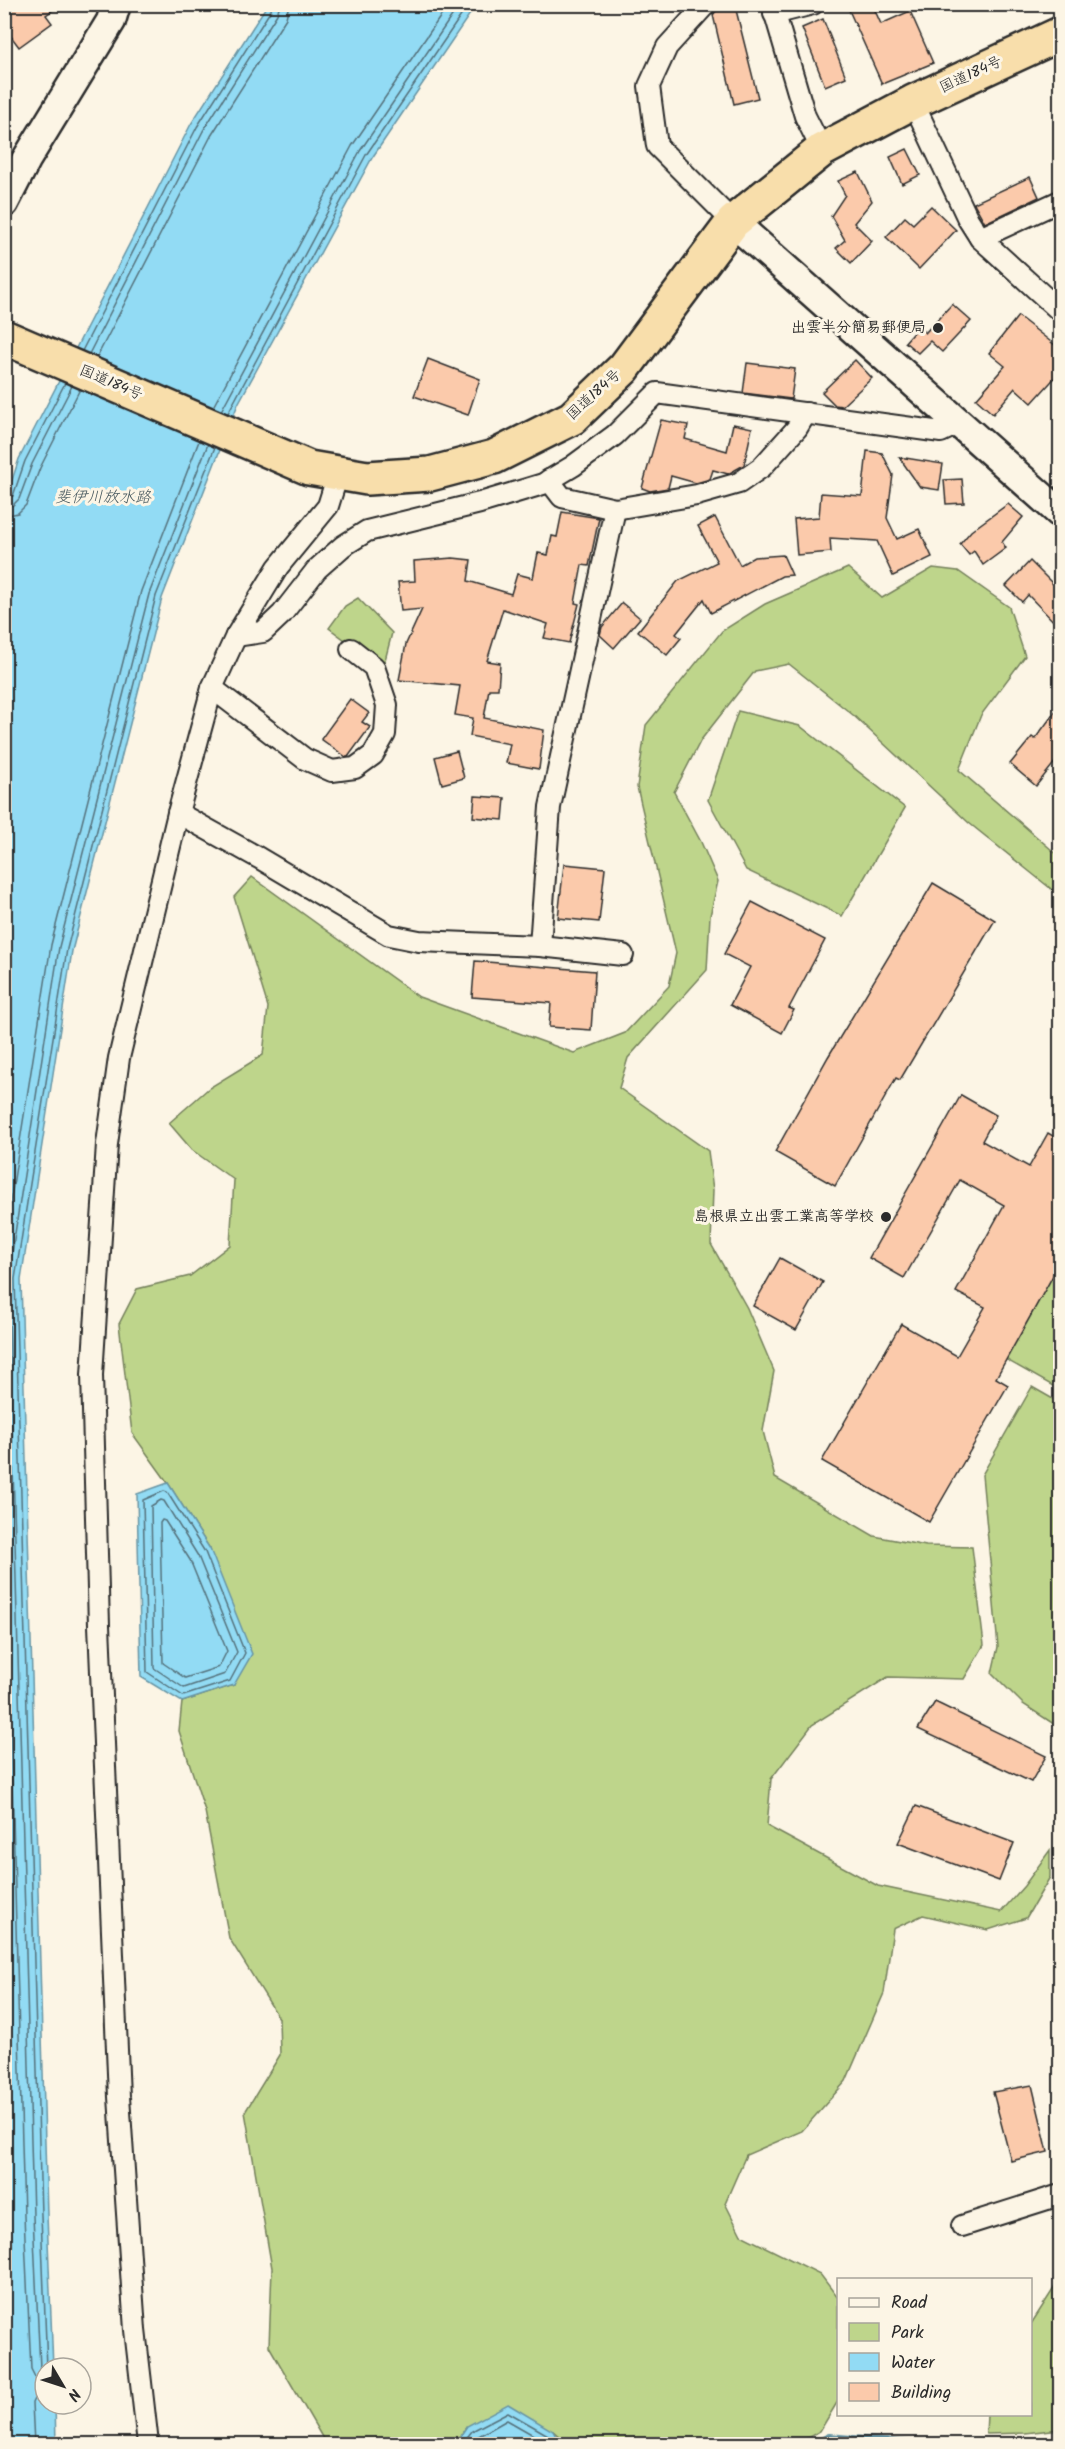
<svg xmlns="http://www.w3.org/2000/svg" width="1065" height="2449" font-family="Kalam,'Klee One',sans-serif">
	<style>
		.green { fill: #bed58b; stroke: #74805b; stroke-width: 1.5 }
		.water { fill: #92dbf4; stroke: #6995a4; stroke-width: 1.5 }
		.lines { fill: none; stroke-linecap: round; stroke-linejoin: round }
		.shore { stroke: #54717b; stroke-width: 1.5 }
		.stream { stroke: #6995a4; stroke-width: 6 }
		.building { fill: #fbcaab; stroke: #2b2b2b; stroke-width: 1.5 }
		.street-casing { stroke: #2b2b2b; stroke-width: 24 }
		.secondary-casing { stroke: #2b2b2b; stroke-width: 33 }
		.highway-casing { stroke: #2b2b2b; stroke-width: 38 }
		.street { stroke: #fcf5e5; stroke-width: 20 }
		.secondary { stroke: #fcf5e5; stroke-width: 28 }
		.highway { stroke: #f8deab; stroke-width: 33 }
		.poi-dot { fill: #2b2b2b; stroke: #fcf5e5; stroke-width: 2 }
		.labels { text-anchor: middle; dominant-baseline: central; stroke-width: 6; stroke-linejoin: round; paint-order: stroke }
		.street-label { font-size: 15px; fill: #2b2b2b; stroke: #fcf5e5 }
		.poi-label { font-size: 15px; font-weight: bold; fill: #2b2b2b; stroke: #fcf5e5; text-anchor: end }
		.water-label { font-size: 16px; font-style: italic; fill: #45575d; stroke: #fcf5e5 }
	</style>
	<rect width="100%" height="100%" fill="#fcf5e5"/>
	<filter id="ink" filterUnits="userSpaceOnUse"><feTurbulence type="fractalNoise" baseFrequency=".0167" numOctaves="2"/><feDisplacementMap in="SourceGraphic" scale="12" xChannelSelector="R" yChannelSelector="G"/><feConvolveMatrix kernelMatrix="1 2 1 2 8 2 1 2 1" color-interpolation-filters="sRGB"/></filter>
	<g filter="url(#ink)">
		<g class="green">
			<polygon points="848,568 882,598 933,568 958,571 1009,607 1025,656 981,715 959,770 1060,857 1060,896 969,823 853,715 789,664 755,671 701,740 674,792 701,842 718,881 710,916 707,970 628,1058 619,1088 708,1151 713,1190 711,1244 747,1308 774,1371 763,1431 775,1478 874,1536 926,1546 972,1547 984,1645 964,1679 888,1677 812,1725 771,1779 767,1826 878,1886 1001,1912 1024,1886 1050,1850 1050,1877 1026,1918 988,1930 923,1915 893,1929 884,1993 846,2081 802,2131 746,2155 725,2203 741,2235 820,2274 838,2298 838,2401 820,2431 797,2444 568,2444 553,2431 467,2426 455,2444 326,2444 269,2346 272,2268 245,2112 280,2055 279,2018 229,1938 205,1811 179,1731 182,1702 234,1685 210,1549 168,1483 132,1433 119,1324 137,1289 190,1276 230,1245 234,1180 192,1150 169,1123 209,1088 263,1055 268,1007 234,897 252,877 419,997 574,1053 625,1033 669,986 676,953 637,787 646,725 722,631 765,604"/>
			<polygon points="358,598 392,633 383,668 329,628 345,606"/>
			<polygon points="738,711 800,726 905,808 842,916 746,870 708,800"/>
			<polygon points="1060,1245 1060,1390 998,1355"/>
			<polygon points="1032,1387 1060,1403 1060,1728 1023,1704 992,1673 998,1647 982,1475"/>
			<polygon points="1060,2279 1060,2429 1025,2433 986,2434 987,2415 1030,2414 1031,2324"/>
		</g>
		<g class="water">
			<polygon points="267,5 476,5 372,158 238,404 162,598 72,951 21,1280 47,2215 53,2368 45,2368 45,2404 55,2404 56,2444 5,2444 5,501 19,459 191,124"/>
			<polygon points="168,1483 210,1549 252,1654 234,1685 182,1702 141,1677 137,1494"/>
			<polygon points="508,2404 553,2431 560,2444 455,2444 467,2426"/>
		</g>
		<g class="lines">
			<g class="shore">
				<polyline points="82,351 197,127 271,10 272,4"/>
				<polyline points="89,354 203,131 277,14 280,4"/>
				<polyline points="97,357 211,136 286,18 289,4"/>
				<polyline points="213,407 352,146 449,4"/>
				<polyline points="221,411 360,151 460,4"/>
				<polyline points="228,413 366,155 469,4"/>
				<polyline points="4,499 13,496 25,461 65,383"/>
				<polyline points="4,507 13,505 19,499 32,464 72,386"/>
				<polyline points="4,516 18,513 26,505 40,468 80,389"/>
				<polyline points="4,1242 51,945 141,591 199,441"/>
				<polyline points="4,1490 24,2216 31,2369 40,2387 32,2403 34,2444"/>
				<polygon points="164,1491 167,1492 205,1552 245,1653 230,1681 183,1696 147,1672 143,1500"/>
				<polygon points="161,1500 164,1501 198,1556 237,1652 225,1674 184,1688 154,1668 151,1506"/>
				<polygon points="162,1520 165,1521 190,1560 227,1651 219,1667 185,1678 163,1663 160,1523"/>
				<polyline points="47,2368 41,2215 15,1279 67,949 156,596 215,447"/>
				<polyline points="45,2378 40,2368 33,2216 8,1279 59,947 149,594 208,444"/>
				<polyline points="462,2444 472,2431 508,2412 548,2435 553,2444"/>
				<polyline points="471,2444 477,2437 507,2420 542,2440 545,2444"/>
			</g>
			<polyline class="stream" points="813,2444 829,2436 920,2444"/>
		</g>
		<g class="building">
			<polygon points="4,4 62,4 46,15 52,23 19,47 4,27"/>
			<polygon points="857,4 872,4 881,24 910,11 933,63 882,84 848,8"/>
			<polygon points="735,6 758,98 734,104 713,15 716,11"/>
			<polygon points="823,19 846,77 825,86 802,28"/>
			<polygon points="907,149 920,175 902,184 890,157"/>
			<polygon points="858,172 872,201 854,223 872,241 851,263 836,248 845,240 831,216 845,195 838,181"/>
			<polygon points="1030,177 1039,197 985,223 974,203"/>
			<polygon points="931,206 956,230 919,269 886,237 905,217 913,224"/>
			<polygon points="952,304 971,321 942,352 930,341 918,353 905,342 919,326 925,333"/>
			<polygon points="1018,316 1060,349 1060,372 1032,403 1015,388 993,414 976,399 1005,366 989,353"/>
			<polygon points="428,359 480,379 468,415 414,396"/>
			<polygon points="855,360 872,378 842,406 835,405 822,392"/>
			<polygon points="747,363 795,369 791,399 743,393"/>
			<polygon points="661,420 688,425 685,439 727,451 733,424 752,428 744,465 728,474 713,470 710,479 696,483 671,476 668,488 650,491 642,488"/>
			<polygon points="867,451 882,453 893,475 887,518 897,539 919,529 932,557 893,576 877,541 830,538 831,552 797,555 794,519 819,517 821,493 862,496"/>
			<polygon points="899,457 943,464 939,490 920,487"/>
			<polygon points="962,479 964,503 946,504 944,480"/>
			<polygon points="1008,504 1023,517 1002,542 1006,548 983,565 974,551 969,555 960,544 971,531"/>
			<polygon points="562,512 599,518 589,566 582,565 575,603 579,604 569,643 544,638 548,624 503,609 487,661 500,663 498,689 489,689 484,718 544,730 539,769 506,763 510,744 470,736 473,718 455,715 460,686 399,680 406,644 422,609 401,611 398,582 415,581 414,561 453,558 471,560 468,581 511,594 517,574 533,578 538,553 548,555 552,536 557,537"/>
			<polygon points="715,517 740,565 754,557 783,555 792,575 782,576 711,613 704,599 676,634 681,638 667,655 638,631 678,581 717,562 698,526"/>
			<polygon points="1030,561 1060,591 1060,628 1028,595 1022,602 1006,586"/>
			<polygon points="622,603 640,618 614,648 600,635 602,627"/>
			<polygon points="350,699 369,713 362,722 370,727 348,757 346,757 321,739"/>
			<polygon points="1060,705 1060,756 1036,786 1010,764 1032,737 1035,739"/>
			<polygon points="457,751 464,778 442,784 435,757"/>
			<polygon points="475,796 505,798 503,820 473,817"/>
			<polygon points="564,864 605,868 599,922 558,918"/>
			<polygon points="933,883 995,920 900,1080 896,1078 835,1186 775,1152 828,1057"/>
			<polygon points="752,902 825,940 789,1008 794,1010 782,1033 730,1005 750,967 724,954"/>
			<polygon points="475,961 595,971 591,1030 549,1027 551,1003 472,997"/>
			<polygon points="961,1095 996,1115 982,1141 1029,1167 1048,1133 1060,1140 1060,1263 996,1378 1008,1385 929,1522 822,1461 901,1324 957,1356 985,1307 956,1292 1004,1205 960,1180 904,1278 869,1258"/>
			<polygon points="780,1258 823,1282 796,1330 753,1306"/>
			<polygon points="935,1702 1046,1756 1031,1782 918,1729"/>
			<polygon points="916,1806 1014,1843 999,1881 898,1843"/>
			<polygon points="1032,2085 1048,2152 1011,2161 993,2092"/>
		</g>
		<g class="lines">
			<g class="street-casing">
				<g id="street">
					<polyline points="706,4 667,47 649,86 657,146 733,222"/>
					<polyline points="772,4 805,116 822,150"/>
					<polyline points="774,14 813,4"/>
					<polyline points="913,102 968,219 980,238 1060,311"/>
					<polyline points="980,238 1060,201"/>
					<polyline points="549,480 562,497 615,509 697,495 739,483 762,467 797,428 806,413"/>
					<polyline points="236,636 263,632 282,614 317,569 343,546 367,531 480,503 543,484 573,466 615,435 657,393 941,432 960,423"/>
					<polyline points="212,688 305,759 332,771 355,768 373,755 385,734 387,705 374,667 351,649"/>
					<polyline points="178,813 259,858 389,935 419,941 540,946 623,955"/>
					<polyline points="540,946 550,807 615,509"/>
					<polyline points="962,2226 1060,2195"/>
					<polyline points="148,2444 135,2330 119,2097 99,1625 92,1375 107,1144 119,1058 178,813 212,688 236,636 278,567 328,506 338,474"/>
				</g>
			</g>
			<g class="secondary-casing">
				<g id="secondary">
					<polyline points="4,203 26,160 111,21 116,4"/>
					<polyline points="733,222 1060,513"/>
				</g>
			</g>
			<g class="highway-casing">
				<polyline id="highway" points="4,337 309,468 367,478 430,474 494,457 572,418 624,368 733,222 822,150 913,102 1060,34"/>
			</g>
			<use href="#street" class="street"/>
			<use href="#secondary" class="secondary"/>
			<use href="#highway" class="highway"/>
		</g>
	</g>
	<g class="poi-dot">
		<circle cx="938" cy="328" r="6"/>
		<circle cx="886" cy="1217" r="6"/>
	</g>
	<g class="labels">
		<g class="street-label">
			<text transform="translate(971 75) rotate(-25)">国道184号</text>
			<text transform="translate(111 383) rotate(23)">国道184号</text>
			<text transform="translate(594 395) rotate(-42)">国道184号</text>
		</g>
		<g class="poi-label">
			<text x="926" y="328">出雲半分簡易郵便局</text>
			<text x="874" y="1217">島根県立出雲工業高等学校</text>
		</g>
		<g class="water-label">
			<text x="103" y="497">斐伊川放水路</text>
		</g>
	</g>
	<rect width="1065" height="2449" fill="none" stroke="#fcf5e5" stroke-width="24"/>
	<rect x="12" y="12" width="1041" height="2425" fill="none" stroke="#2b2b2b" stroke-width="2" filter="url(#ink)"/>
	<rect x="837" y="2278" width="195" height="138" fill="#fcf5e5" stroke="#a8a49b" stroke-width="1.5"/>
	<rect x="849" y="2298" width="30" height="9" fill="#fcf5e5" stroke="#a8a49b" stroke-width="1.5"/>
	<text x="891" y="2308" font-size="18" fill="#2b2b2b">Road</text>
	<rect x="849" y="2323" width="30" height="18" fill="#bed58b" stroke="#a8a49b" stroke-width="1.5"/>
	<text x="891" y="2338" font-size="18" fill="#2b2b2b">Park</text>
	<rect x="849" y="2353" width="30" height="18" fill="#92dbf4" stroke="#a8a49b" stroke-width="1.5"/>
	<text x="891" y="2368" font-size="18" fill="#2b2b2b">Water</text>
	<rect x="849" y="2383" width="30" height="18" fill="#fbcaab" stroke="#a8a49b" stroke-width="1.5"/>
	<text x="891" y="2398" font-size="18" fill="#2b2b2b">Building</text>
	<g transform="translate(63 2386) rotate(129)"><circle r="28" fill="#fcf5e5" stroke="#a8a49b" stroke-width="1.5"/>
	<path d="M0-4.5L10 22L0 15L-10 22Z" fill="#2b2b2b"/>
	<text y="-9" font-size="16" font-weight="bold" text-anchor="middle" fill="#2b2b2b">N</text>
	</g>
</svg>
